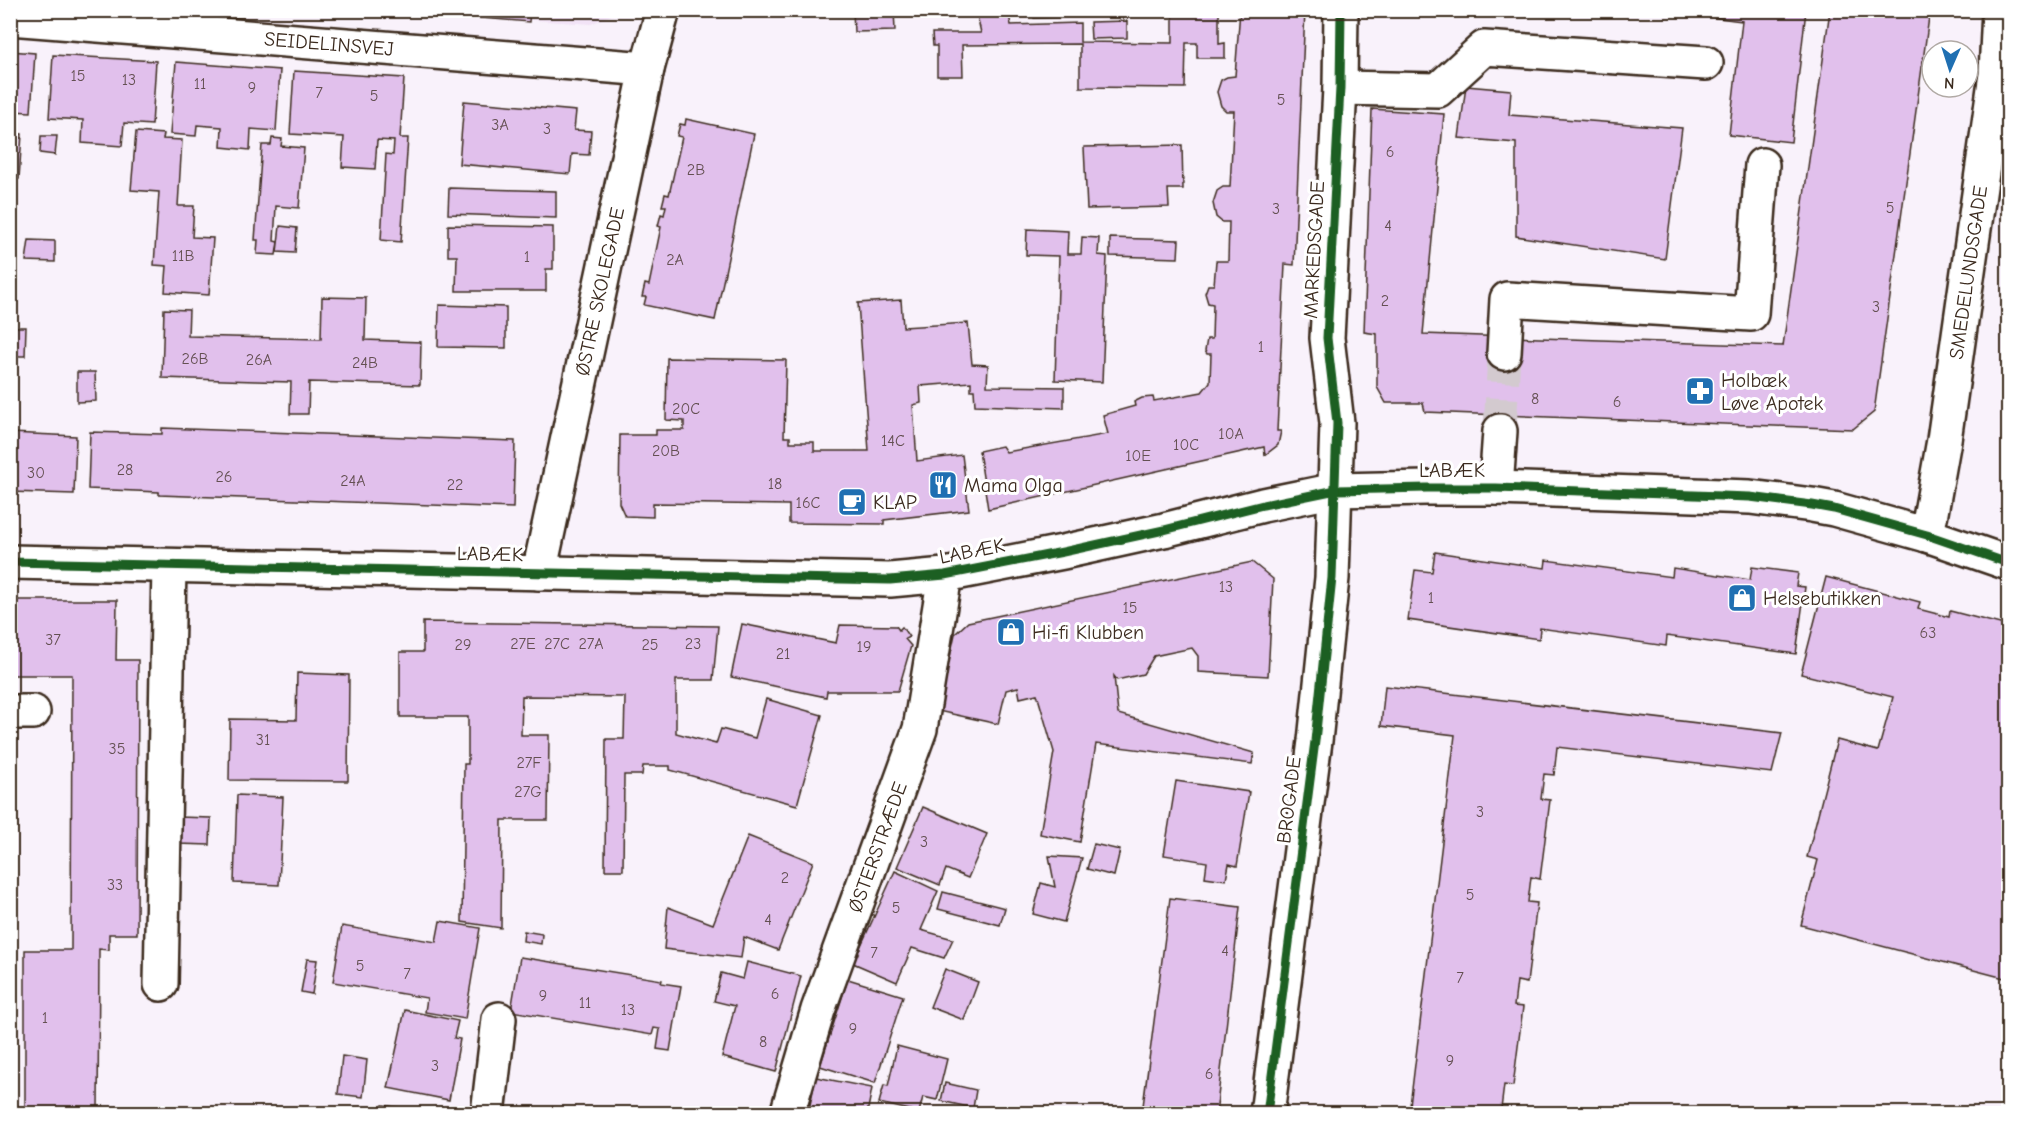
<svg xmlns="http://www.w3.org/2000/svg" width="2019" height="1124" font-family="'Comic Neue',sans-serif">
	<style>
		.built { fill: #f2e3f6 }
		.building { fill: #e1c0ec; stroke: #3b2a1e; stroke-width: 1.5 }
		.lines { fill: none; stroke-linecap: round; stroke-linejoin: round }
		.minor-tunnel { stroke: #d3cacf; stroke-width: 33; stroke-dasharray: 33 16; stroke-linecap: butt }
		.minor-casing { stroke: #3b2a1e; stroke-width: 38 }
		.minor { stroke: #fff; stroke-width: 33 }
		.cycleway-casing { stroke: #fff; stroke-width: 13 }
		.cycleway { stroke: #1b5e20; stroke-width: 9 }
		.labels { text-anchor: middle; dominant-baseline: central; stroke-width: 6; stroke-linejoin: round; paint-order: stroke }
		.number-label { font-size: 16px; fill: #645052 }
		.street-label { font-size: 20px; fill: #3b2a1e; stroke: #fff }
		.poi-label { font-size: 20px; fill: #3b2a1e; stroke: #fff; text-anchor: start }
	</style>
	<rect width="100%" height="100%" fill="#f9f2fb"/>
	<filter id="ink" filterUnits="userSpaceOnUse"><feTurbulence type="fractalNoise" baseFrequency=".0167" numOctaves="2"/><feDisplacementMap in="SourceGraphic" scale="12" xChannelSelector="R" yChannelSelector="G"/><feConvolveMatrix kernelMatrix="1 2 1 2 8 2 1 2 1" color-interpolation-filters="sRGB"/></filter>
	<g filter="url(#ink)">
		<polygon class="built" points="393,11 620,11 591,24"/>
		<g class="building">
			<polygon points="388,10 530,10 529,22"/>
			<polygon points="853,10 894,10 895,31 854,32"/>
			<polygon points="976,10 1008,10 1011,25 1080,23 1080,42 1173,43 1173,10 1219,10 1219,44 1225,43 1225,58 1197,58 1197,43 1186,43 1185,88 1080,87 1080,44 962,45 963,76 937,76 937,46 933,46 932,33 981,33"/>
			<polygon points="1034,10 1078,10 1079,17 1034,18"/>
			<polygon points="1240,10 1305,10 1294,265 1285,264 1277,431 1281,431 1278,445 1265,455 1264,447 988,509 979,451 1002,446 1006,452 1108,434 1103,415 1135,406 1134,402 1142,398 1153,397 1154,401 1202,392 1210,382 1211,354 1207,354 1205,351 1207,339 1212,339 1213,304 1208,303 1205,293 1208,285 1214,285 1216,261 1228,261 1229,222 1222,222 1216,217 1213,203 1217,191 1223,187 1230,187 1234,111 1226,111 1221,106 1217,92 1221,80 1227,77 1235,76"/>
			<polygon points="1655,10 1806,10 1791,142 1729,135 1742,21"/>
			<polygon points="1830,10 1930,10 1874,412 1853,429 1425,412 1423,403 1386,403 1377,387 1377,334 1364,332 1372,109 1444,114 1423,334 1783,346"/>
			<polygon points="1127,21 1127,38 1091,39 1090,22"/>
			<polygon points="10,51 35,53 31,112 10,111"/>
			<polygon points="53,55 156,61 152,125 124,123 122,146 82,143 83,120 49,118"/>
			<polygon points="176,62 280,70 276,131 251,129 250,150 221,147 222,127 197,125 196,136 170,134"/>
			<polygon points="294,71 404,78 400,138 408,138 401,242 381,240 386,154 393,155 394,141 377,140 375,169 342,167 344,137 290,134"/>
			<polygon points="1466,86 1511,90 1509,115 1682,128 1665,259 1516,236 1516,143 1459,138"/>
			<polygon points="464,101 576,111 574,130 591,131 589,155 572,154 570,174 459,164"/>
			<polygon points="686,119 754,134 715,320 644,305 646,297 642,297 645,284 649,285 661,227 658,226 661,214 664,215 666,206 662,206 665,194 669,195 682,137 677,136 680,124 685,125"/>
			<polygon points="136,132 164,134 163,139 182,140 178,206 194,206 192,237 213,238 209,295 165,292 167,266 154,265 159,192 131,190"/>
			<polygon points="10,133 22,134 19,179 10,179"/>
			<polygon points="41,136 57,136 55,155 40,153"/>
			<polygon points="272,138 282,139 281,146 304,148 299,208 276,206 274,241 278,242 276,255 257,254 258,240 255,240 262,145 271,145"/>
			<polygon points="1182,145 1183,189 1168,189 1169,207 1087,209 1084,147"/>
			<polygon points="449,188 556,191 556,218 448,214"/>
			<polygon points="448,225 553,227 553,269 546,269 546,291 456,291 457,256 448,256"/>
			<polygon points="280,226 297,228 295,253 277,252"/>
			<polygon points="1027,229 1068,231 1067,254 1081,254 1082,237 1099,238 1098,255 1107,256 1102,382 1055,380 1059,256 1026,255"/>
			<polygon points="1110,238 1179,240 1178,258 1110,256"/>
			<polygon points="29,240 55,241 55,262 26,261"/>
			<polygon points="322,297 366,298 365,340 421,342 420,385 309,382 308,414 290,414 291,382 162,378 164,309 189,310 188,336 321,339"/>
			<polygon points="901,300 903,327 968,323 972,364 988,365 987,386 1064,387 1064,408 975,405 974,390 971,390 971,382 920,386 921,403 913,405 917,461 962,455 969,510 884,520 884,524 789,523 789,505 653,503 653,517 625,516 619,503 620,435 656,435 656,430 684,430 684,421 666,420 667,358 786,360 784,437 790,437 790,442 814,442 814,451 869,451 858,303"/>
			<polygon points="439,305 506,307 506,348 438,347"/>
			<polygon points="10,327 26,327 25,356 14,356 13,421 10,421"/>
			<polygon points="77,372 95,372 96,401 77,402"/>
			<polygon points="162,428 515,441 513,508 159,495 159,492 88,489 90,432 162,434"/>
			<polygon points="10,433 76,436 74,494 10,492"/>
			<polygon points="1435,552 1545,568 1546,560 1672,577 1673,568 1750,580 1752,567 1798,573 1796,586 1805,587 1796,654 1667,636 1666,646 1540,628 1539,639 1408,620 1415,570 1432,572"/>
			<polygon points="1252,562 1273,579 1268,676 1198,672 1198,656 1192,648 1154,656 1143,674 1117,680 1114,676 1118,714 1254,753 1252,764 1096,744 1080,842 1040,834 1054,752 1037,694 1020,698 1018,687 1006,690 998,724 938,711 955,634 968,622"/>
			<polygon points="1826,577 1920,602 1918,609 1949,617 1950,611 2008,626 2008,979 1801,925 1818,860 1807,857 1837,740 1878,751 1893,697 1801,674"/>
			<polygon points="10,600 117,600 116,660 138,660 137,934 109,934 109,950 99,949 98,1114 25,1114 25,950 71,950 72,675 10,675"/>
			<polygon points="423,622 718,626 713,680 676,680 676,733 716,744 721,729 755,738 766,699 822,715 797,805 670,770 670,766 643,766 642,775 624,775 623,870 605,870 606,739 624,739 625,697 522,696 521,735 549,735 548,820 502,820 501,928 462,922 464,764 468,764 468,717 400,717 400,652 423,652"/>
			<polygon points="742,624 836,643 840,625 896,626 899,630 902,627 909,637 905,639 911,646 898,691 827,691 826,697 731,677"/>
			<polygon points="297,673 349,675 348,781 229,780 230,719 296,720"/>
			<polygon points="1385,686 1782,733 1772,773 1557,747 1554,775 1544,774 1541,799 1550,800 1540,879 1531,877 1528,902 1537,903 1527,983 1517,981 1514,1006 1523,1007 1513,1086 1504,1085 1501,1109 1510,1110 1510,1114 1409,1114 1455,735 1381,726"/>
			<polygon points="1176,781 1249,792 1237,866 1229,864 1226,880 1205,877 1207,862 1164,855"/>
			<polygon points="237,795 283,797 279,885 234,883"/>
			<polygon points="923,807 987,834 968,878 946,869 940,885 897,867"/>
			<polygon points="178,817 211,818 210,845 178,844"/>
			<polygon points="748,836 813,862 778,950 744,937 741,958 664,949 668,907 713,924"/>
			<polygon points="1094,844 1120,850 1114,876 1087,869"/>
			<polygon points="1049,856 1082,858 1064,922 1033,914 1041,883 1055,887"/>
			<polygon points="895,871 938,891 921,930 953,939 944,958 912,948 897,982 853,963"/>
			<polygon points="943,892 1005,908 1000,925 938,909"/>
			<polygon points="1170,898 1240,907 1216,1114 1142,1114"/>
			<polygon points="440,921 480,928 465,1019 425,1012 427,998 333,982 342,926 436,942"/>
			<polygon points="524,931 542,934 541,944 523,941"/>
			<polygon points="520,957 662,980 661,983 681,986 670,1051 657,1049 660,1029 654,1028 652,1035 511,1011"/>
			<polygon points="307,959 317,960 312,994 301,992"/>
			<polygon points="747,962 801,976 776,1072 722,1057 735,1006 714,1001 721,973 743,979"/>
			<polygon points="945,969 978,982 964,1020 930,1007"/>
			<polygon points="848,979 903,996 875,1083 820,1066"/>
			<polygon points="405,1010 458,1021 454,1038 460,1039 449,1100 388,1088"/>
			<polygon points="897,1046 947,1059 937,1100 923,1097 919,1112 879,1103 884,1085 888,1086"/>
			<polygon points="342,1056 367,1060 363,1097 338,1094"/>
			<polygon points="816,1077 872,1088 867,1114 808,1114"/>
			<polygon points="945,1083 976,1090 973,1108 941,1101"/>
			<polygon points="383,1105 436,1114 381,1114"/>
		</g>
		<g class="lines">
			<polyline class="minor-tunnel" points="1500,431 1504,353"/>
			<g class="minor-casing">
				<g id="minor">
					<path id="s1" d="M10,18L647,69"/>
					<polyline points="1340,88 1438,90 1484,48 1706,63"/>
					<polyline points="1504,353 1507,299 1751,314 1762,165"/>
					<polyline points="1496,488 1500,431"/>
					<path id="s2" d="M1927,535L1944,440L1996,74L1999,10"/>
					<polyline points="10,562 890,580 945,575 1063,552 1164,530 1263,505 1336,490 1427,488 1496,488 1750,497 1812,505 1834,509 1927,535 2008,563"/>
					<path id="s3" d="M539,573L647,69L663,10"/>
					<polyline points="10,712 33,712"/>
					<polyline points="161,984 169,566"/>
					<polyline points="488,1114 499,1019"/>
					<path id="s4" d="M787,1114L818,1010L920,729L945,575"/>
					<polyline points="1267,1114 1315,741 1332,578 1337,423 1327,338 1340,88 1341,10"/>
				</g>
			</g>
			<use href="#minor" class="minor"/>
			<g class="cycleway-casing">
				<g id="cycleway">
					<polyline points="10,562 890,580 945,575 1063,552 1164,530 1263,505 1336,490 1427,488 1496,488 1750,497 1812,505 1834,509 1927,535 2008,563"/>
					<polyline points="1267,1114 1315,741 1332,578 1337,423 1327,338 1340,88 1341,10"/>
				</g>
			</g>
			<use href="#cycleway" class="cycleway"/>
		</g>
	</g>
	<defs>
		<g id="pharmacy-square" transform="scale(1.5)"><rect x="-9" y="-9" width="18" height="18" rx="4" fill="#1f6fb2" stroke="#fff"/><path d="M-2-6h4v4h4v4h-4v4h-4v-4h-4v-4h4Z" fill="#fff"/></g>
		<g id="restaurant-square" transform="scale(1.5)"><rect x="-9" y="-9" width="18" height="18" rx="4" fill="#1f6fb2" stroke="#fff"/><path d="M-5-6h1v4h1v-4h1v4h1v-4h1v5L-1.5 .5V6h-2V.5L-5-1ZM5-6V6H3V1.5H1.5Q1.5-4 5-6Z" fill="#fff"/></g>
		<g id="cafe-square" transform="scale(1.5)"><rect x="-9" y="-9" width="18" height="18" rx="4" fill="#1f6fb2" stroke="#fff"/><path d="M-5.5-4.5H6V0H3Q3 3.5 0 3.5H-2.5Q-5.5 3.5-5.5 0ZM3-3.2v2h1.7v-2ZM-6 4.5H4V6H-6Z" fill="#fff"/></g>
		<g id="shop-square" transform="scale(1.5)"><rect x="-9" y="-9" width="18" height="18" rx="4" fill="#1f6fb2" stroke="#fff"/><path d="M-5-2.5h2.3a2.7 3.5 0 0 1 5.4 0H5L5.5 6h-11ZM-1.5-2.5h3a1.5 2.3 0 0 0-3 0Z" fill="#fff"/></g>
	</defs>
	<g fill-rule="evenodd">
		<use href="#pharmacy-square" x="1700" y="391"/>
		<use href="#restaurant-square" x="943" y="485"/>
		<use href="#cafe-square" x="852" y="502"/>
		<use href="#shop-square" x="1742" y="598"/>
		<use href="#shop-square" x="1011" y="632"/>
	</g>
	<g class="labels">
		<g class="number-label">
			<text x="78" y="76">15</text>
			<text x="129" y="80">13</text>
			<text x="200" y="84">11</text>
			<text x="252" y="88">9</text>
			<text x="319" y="93">7</text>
			<text x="374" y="96">5</text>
			<text x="1281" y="100">5</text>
			<text x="500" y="125">3A</text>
			<text x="547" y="129">3</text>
			<text x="1390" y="152">6</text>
			<text x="696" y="170">2B</text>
			<text x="1890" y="208">5</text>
			<text x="1276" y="209">3</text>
			<text x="1388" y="226">4</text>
			<text x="183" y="256">11B</text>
			<text x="527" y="257">1</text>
			<text x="675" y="260">2A</text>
			<text x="1385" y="301">2</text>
			<text x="1876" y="307">3</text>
			<text x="1261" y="347">1</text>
			<text x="195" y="359">26B</text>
			<text x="259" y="360">26A</text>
			<text x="365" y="363">24B</text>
			<text x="1535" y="399">8</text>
			<text x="1617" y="402">6</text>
			<text x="686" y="409">20C</text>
			<text x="1231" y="434">10A</text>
			<text x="893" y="441">14C</text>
			<text x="1186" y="445">10C</text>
			<text x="666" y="451">20B</text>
			<text x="1138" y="456">10E</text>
			<text x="125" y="470">28</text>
			<text x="36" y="473">30</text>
			<text x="224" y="477">26</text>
			<text x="353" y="481">24A</text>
			<text x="775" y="484">18</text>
			<text x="455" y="485">22</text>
			<text x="808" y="503">16C</text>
			<text x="1226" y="587">13</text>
			<text x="1431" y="598">1</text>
			<text x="1130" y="608">15</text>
			<text x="1928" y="633">63</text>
			<text x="53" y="640">37</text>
			<text x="523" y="644">27E</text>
			<text x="557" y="644">27C</text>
			<text x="591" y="644">27A</text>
			<text x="693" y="644">23</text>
			<text x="463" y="645">29</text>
			<text x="650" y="645">25</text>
			<text x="864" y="647">19</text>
			<text x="783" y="654">21</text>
			<text x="263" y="740">31</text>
			<text x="117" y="749">35</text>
			<text x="529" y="763">27F</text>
			<text x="528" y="792">27G</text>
			<text x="1480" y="812">3</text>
			<text x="924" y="842">3</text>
			<text x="785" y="878">2</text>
			<text x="115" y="885">33</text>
			<text x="1470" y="895">5</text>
			<text x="896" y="908">5</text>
			<text x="768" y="920">4</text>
			<text x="1225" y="951">4</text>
			<text x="874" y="953">7</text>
			<text x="360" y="966">5</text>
			<text x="407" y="974">7</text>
			<text x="1460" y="978">7</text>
			<text x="775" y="994">6</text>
			<text x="543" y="996">9</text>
			<text x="585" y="1003">11</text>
			<text x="628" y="1010">13</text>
			<text x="45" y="1018">1</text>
			<text x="853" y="1029">9</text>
			<text x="763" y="1042">8</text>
			<text x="1450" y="1061">9</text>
			<text x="435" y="1066">3</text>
			<text x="1209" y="1074">6</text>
		</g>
		<g class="street-label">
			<text stroke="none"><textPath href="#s1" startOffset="320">SEIDELINSVEJ</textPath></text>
			<text transform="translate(1314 250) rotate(-87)">MARKEDSGADE</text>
			<text stroke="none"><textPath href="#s2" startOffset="266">SMEDELUNDSGADE</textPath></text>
			<text stroke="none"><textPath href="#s3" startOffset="288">ØSTRE SKOLEGADE</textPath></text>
			<text x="1452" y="470">LABÆK</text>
			<text transform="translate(972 551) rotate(-11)">LABÆK</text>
			<text transform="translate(490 554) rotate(1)">LABÆK</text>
			<text transform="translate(1289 800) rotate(-83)">BROGADE</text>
			<text stroke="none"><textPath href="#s4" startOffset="282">ØSTERSTRÆDE</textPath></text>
		</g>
		<g class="poi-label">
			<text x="1721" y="380">Holbæk<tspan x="1721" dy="23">Løve Apotek</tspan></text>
			<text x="964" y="485">Mama Olga</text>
			<text x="873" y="502">KLAP</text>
			<text x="1763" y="598">Helsebutikken</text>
			<text x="1032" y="632">Hi-fi Klubben</text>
		</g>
	</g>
	<rect width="2019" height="1124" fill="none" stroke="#fff" stroke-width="36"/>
	<rect x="18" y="18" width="1983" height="1088" fill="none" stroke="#3b2a1e" stroke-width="2" filter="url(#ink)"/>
	<g transform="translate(1950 69) rotate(183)"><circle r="28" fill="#ffffff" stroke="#b1aaa5" stroke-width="1.5"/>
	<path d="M0-4.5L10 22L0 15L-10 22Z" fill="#1f6fb2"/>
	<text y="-9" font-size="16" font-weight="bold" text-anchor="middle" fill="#3b2a1e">N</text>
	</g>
</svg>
